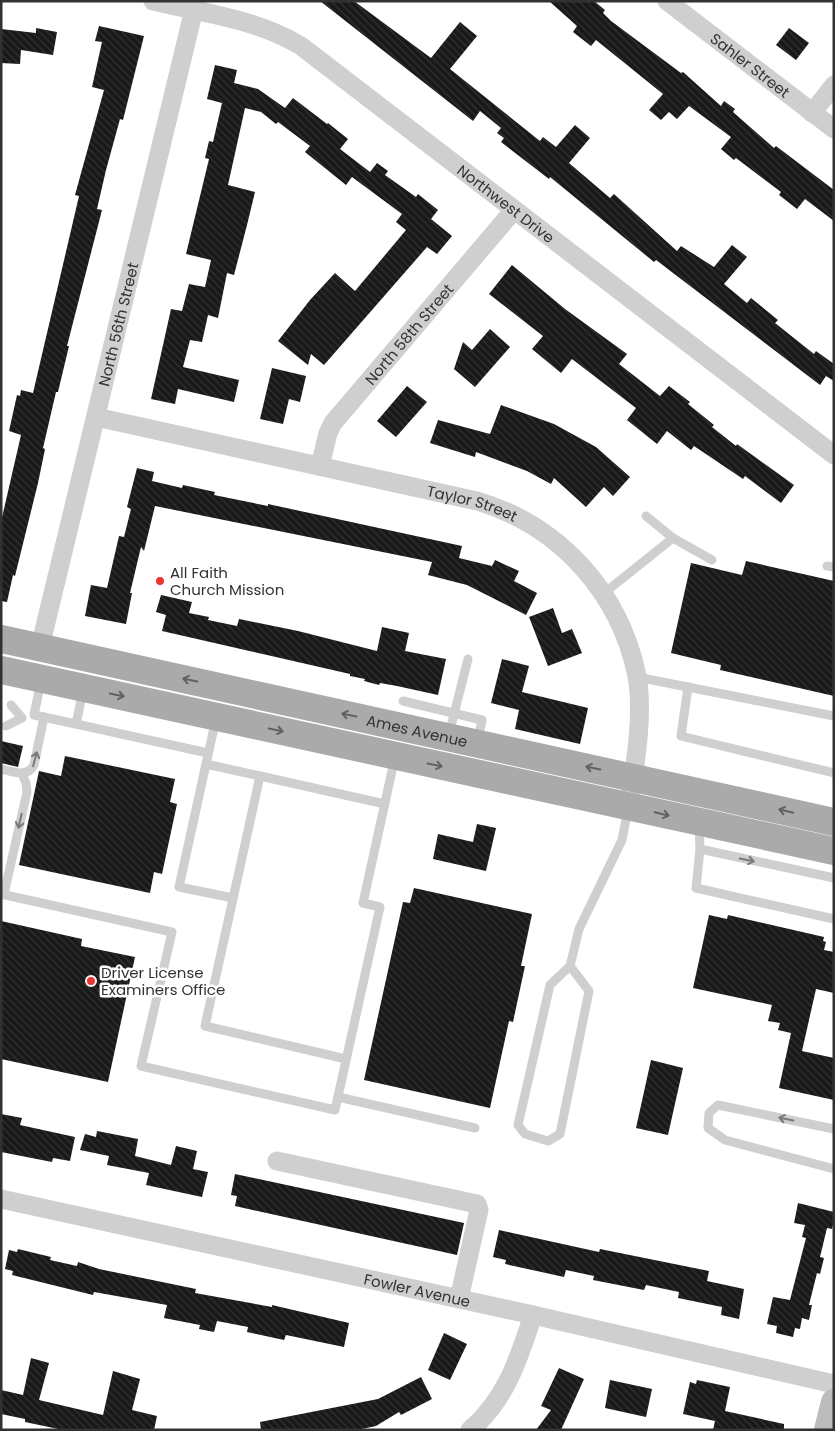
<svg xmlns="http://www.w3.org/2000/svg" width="835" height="1431" font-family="Poppins,sans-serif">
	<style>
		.building { fill: url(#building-back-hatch) }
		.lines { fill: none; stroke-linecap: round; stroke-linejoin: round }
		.service { stroke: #cfcfcf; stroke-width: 9 }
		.minor { stroke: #cfcfcf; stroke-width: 19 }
		.secondary { stroke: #bcbcbc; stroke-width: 26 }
		.primary { stroke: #aaa; stroke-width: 28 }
		.oneway { stroke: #626262 }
		.oneway2 { stroke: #797979 }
		.poi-dot { fill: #eb3532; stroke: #fff; stroke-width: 2 }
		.labels { text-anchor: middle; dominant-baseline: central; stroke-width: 5; stroke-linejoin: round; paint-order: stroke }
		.street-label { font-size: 15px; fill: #323232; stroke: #fff }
		.poi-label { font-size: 15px; fill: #323232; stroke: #fff; text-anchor: start }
	</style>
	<defs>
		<pattern id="building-back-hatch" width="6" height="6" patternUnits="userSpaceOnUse" patternTransform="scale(1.25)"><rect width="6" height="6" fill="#191919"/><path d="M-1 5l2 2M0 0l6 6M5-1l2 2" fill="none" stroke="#323232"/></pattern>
	</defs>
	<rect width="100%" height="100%" fill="#fff"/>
	<g class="building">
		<polygon points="320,1 354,1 431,58 460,22 477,36 450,69 540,141 543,137 556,147 575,125 590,138 569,163 610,198 614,194 677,251 681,246 714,267 732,245 747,257 724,284 747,303 751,298 778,320 775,323 814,354 816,351 834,364 834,381 826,376 820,385 656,260 654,262 550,177 549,179 501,142 504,138 497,133 501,128 480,111 473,121"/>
		<polygon points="549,1 594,1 605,10 603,13 611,21 681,73 683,72 721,106 724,101 735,109 733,112 774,148 776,146 834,190 834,221 805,199 797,209 779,195 781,192 736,158 734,160 721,149 731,137 689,106 677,119 669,112 661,120 649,110 663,94 596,40 591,46 573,32 577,26"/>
		<polygon points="99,26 144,36 123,120 120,119 106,170 97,209 102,210 67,346 69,346 58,392 56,392 43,448 45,449 38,483 15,576 13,575 7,602 1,601 1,522 21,435 9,431 17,395 20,396 21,390 33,393 79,196 75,195 104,90 92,87 102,42 95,41"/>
		<polygon points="36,28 57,32 53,55 21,50 20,64 1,63 1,29 36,33"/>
		<polygon points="789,28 809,43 796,60 776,45"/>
		<polygon points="215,65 237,70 234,83 258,89 285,108 293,98 327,124 328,123 348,139 340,149 370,172 377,163 388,171 385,175 416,197 418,194 438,210 431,219 452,236 437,254 427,247 324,365 311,354 308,365 278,341 310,300 335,273 355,291 406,230 396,222 402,214 352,177 346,185 305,152 310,146 278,122 276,124 261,112 245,108 228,185 255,192 247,225 234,275 227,273 218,318 208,315 202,342 190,340 183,367 239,380 234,402 178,389 175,404 151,399 171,309 182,311 189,284 205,287 211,260 186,254 209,159 205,158 209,141 213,142 222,103 207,99"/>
		<polygon points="512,265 565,309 627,354 619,364 660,396 669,386 690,402 688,404 714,425 712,427 736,446 737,444 794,485 781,503 745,476 743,479 694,446 691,450 667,431 657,444 627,420 636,408 572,359 561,373 532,349 543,336 489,294"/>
		<polygon points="490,329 510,347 475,387 454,369 463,342 472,350"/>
		<polygon points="272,368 306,376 300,402 289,399 283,424 260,419"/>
		<polygon points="407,386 427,402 396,437 377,421"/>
		<polygon points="501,405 554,424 596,447 630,477 613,496 604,487 586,507 554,478 551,484 527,471 476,452 475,457 430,443 438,420 490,434"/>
		<polygon points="137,468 154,472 152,481 182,488 183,485 215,492 214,495 268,506 268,504 462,546 459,558 492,566 495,560 519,571 514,581 537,593 526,615 467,585 428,575 432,562 155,506 144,551 141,547 130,593 132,593 126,624 85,616 91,585 107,588 119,536 124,537 131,509 127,507"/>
		<polygon points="746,561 834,581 834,696 720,670 721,665 671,653 691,563 742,575"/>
		<polygon points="161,595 192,602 189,613 209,617 208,620 237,626 239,619 298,631 377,651 382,627 409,633 405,651 446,659 438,695 397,686 380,683 379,685 364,681 365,679 350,676 350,674 162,631 166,615 156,612"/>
		<polygon points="553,608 562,633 572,629 582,653 548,666 529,617"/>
		<polygon points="502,659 529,666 522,692 588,708 580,744 515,729 519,710 491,703"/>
		<polygon points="1,741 23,746 18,767 1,763"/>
		<polygon points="65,756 175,779 170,802 177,804 162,874 154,872 150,893 19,865 39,771 61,776"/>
		<polygon points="477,824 496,828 486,871 433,859 438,834 473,842"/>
		<polygon points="414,888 532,914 521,966 525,966 513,1022 509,1021 490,1108 364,1080 403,902 410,903"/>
		<polygon points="709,915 727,919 728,915 824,937 823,941 826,942 824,950 834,952 834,993 816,989 802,1051 834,1058 834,1100 779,1088 791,1033 778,1030 780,1023 768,1021 772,1005 693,988"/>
		<polygon points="1,921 82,939 81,946 135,957 108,1082 1,1059"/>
		<polygon points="651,1060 683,1068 668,1135 636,1128"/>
		<polygon points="1,1114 22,1118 20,1125 75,1137 70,1161 53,1158 52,1162 1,1152"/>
		<polygon points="97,1131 138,1139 135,1156 171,1165 176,1146 197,1151 193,1169 208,1172 202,1197 146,1185 149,1173 107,1165 109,1156 80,1150 85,1134 96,1137"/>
		<polygon points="235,1174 464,1223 457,1255 235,1206 237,1196 231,1195"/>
		<polygon points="798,1203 834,1212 834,1220 832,1229 827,1228 820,1257 824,1258 820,1274 817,1273 809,1305 812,1305 809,1320 802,1318 800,1329 795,1328 793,1337 776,1333 777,1326 767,1324 773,1297 790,1300 806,1238 802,1237 805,1225 794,1223"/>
		<polygon points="499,1230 599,1252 600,1249 709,1271 707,1281 744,1289 739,1319 721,1315 722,1307 678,1298 679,1292 646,1285 644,1290 593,1280 594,1276 566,1270 564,1277 505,1264 506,1260 493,1257"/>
		<polygon points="18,1249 51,1257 50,1260 77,1266 78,1262 99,1269 196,1289 195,1293 272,1307 272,1305 349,1323 344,1347 286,1335 284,1340 247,1332 248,1327 217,1321 214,1332 199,1329 200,1325 164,1318 167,1305 94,1292 93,1295 12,1275 13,1271 5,1269 9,1250 17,1252"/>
		<polygon points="444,1333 467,1344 450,1380 428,1370"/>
		<polygon points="31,1358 49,1363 39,1400 103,1415 113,1371 140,1379 132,1410 157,1416 154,1430 63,1430 25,1422 25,1419 1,1414 1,1390 23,1395"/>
		<polygon points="559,1368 584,1379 561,1430 536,1430 551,1410 541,1406"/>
		<polygon points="421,1377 432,1399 401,1415 399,1412 376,1426 357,1430 261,1430 260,1422 378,1399"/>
		<polygon points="610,1380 652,1389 646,1417 605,1408"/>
		<polygon points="697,1380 730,1387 725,1411 784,1424 784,1430 713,1430 715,1421 683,1414 690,1382 696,1384"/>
	</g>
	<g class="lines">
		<g class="service">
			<polyline points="646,516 673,538"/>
			<polyline points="827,566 834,567"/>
			<polyline points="603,594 673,538 712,560"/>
			<polyline points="637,677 834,716"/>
			<polyline points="41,681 34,715 76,724"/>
			<polyline points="688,687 681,736 834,773"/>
			<polyline points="83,691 76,724 208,753"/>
			<polyline points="403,701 482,720 478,740"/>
			<polyline points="216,719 206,764 260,776 205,1026 346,1059"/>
			<polyline points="6,726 22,718 11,705"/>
			<polyline points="449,734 468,659"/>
			<polyline points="206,764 179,887 233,898"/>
			<path d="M1,769C14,772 27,778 34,765L44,717"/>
			<polyline points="260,776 385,804"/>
			<polyline points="699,825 700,849 696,888 834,919"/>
			<polyline points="700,849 834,878"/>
			<polyline points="1,894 172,932 141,1066 335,1110 380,907 363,903 395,757"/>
			<polyline points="4,894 27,792 26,783 22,774"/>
			<polyline points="570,966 589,991 560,1134 548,1141 525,1134 518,1125 550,985 570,966 579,929 622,840 628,809"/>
			<polyline points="338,1097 475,1128"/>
			<polyline points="834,1129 718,1105 709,1113 708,1128 725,1140 834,1169"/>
		</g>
		<g class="minor">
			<path id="s1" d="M153,1C203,13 257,19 301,46L834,455"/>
			<path id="s2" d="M667,1L834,129"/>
			<polyline points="812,113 834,85"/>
			<path id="s3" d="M96,417L477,501C559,525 620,592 637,676C643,710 637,756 631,790"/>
			<path id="s4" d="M320,466L328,433L333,423L514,210"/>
			<path id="s5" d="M40,647L196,1"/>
			<polyline points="277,1161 477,1204 479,1210 459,1299"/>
			<path id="s6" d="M1,1199L533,1315L834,1384"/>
			<path d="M470,1430C506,1400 519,1358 533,1315"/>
		</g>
		<polyline class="secondary" points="827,1430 834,1402"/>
		<g class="primary">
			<path id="s7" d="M1,639L834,822"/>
			<polyline points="1,670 834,851"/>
		</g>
	</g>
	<defs><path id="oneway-shaft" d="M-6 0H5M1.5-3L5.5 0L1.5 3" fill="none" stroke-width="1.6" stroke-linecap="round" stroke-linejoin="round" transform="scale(1.25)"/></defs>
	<g class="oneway">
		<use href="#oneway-shaft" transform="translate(190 680) rotate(-168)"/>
		<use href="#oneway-shaft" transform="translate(117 695) rotate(12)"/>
		<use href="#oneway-shaft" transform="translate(349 715) rotate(-168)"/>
		<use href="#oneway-shaft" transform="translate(276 730) rotate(12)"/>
		<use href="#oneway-shaft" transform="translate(435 765) rotate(12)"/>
		<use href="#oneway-shaft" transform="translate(593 768) rotate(-168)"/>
		<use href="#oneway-shaft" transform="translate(786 811) rotate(-167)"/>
		<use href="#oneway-shaft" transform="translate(662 814) rotate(13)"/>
	</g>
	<g class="oneway2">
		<use href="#oneway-shaft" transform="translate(35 759) rotate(-75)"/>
		<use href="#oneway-shaft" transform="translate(20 821) rotate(103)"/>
		<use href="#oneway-shaft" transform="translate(747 860) rotate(12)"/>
		<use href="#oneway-shaft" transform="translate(786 1119) rotate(-168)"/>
	</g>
	<g class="poi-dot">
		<circle cx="160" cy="581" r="5"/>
		<circle cx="91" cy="981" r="5"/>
	</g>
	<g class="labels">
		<g class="street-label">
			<text stroke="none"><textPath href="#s2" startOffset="105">Sahler Street</textPath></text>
			<text stroke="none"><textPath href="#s1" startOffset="414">Northwest Drive</textPath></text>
			<text stroke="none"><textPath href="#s5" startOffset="332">North 56th Street</textPath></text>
			<text stroke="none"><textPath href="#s4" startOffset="162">North 58th Street</textPath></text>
			<text stroke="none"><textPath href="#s3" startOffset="386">Taylor Street</textPath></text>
			<text stroke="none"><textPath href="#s7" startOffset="426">Ames Avenue</textPath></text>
			<text stroke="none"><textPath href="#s6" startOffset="426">Fowler Avenue</textPath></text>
		</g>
		<g class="poi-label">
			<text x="170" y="572">All Faith<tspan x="170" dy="17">Church Mission</tspan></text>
			<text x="101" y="972">Driver License<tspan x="101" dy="17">Examiners Office</tspan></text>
		</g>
	</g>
	<rect width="835" height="1431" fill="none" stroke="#323232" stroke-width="5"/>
</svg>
